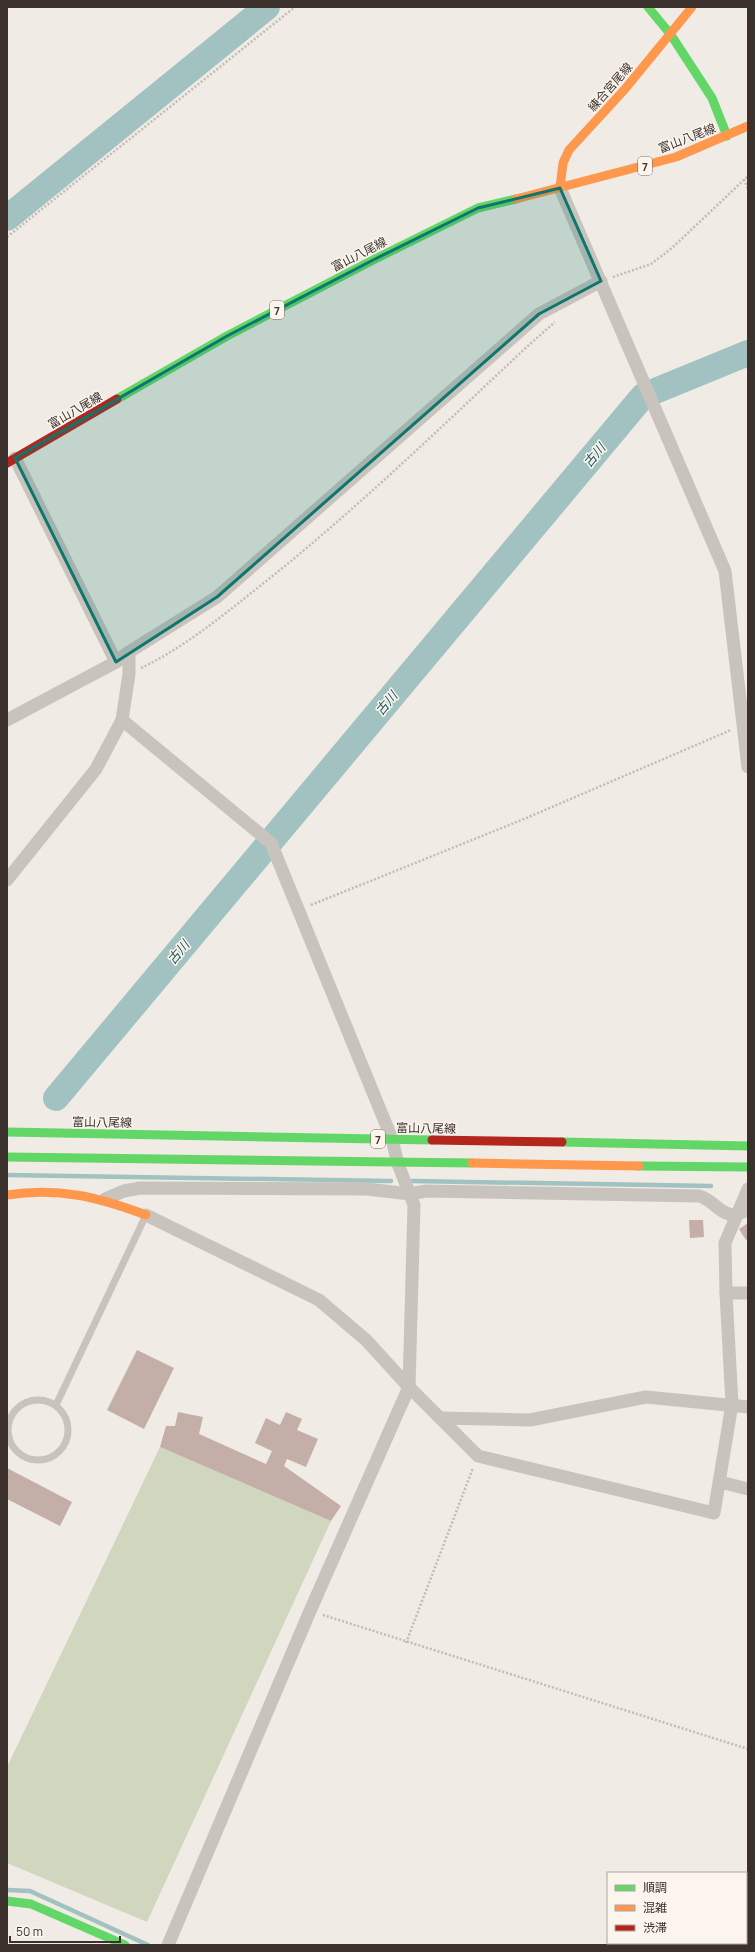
<svg xmlns="http://www.w3.org/2000/svg" width="755" height="1952" font-family="Manrope,'Noto Sans JP',sans-serif">
	<style>
		.green { fill: #d1d6bf }
		.lines { fill: none; stroke-linecap: round; stroke-linejoin: round }
		.stream { stroke: #a1c2c1; stroke-width: 4.5 }
		.river { stroke: #a1c2c1; stroke-width: 26 }
		.building { fill: #c3afa7 }
		.path { stroke: #c2bbb6; stroke-width: 2.5; stroke-dasharray: 2 2; stroke-linecap: butt }
		.lane { stroke: #c9c3be; stroke-width: 7 }
		.street { stroke: #c9c3be; stroke-width: 13 }
		.fast { stroke: #63d668; stroke-width: 9 }
		.slow { stroke: #ff974d; stroke-width: 9 }
		.jam { stroke: #b3261e; stroke-width: 9 }
		.marked { fill: #0f766e; fill-opacity: 0.2; stroke: #0f766e; stroke-width: 3; stroke-linejoin: round }
		.labels { text-anchor: middle; dominant-baseline: central; stroke-width: 3; stroke-linejoin: round; paint-order: stroke }
		.shield { fill: #fbf5ee; stroke: #756b66; stroke-width: 1 }
		.shield-label { font-size: 11px; font-weight: bold; fill: #3b302b }
		.street-label { font-size: 12px; fill: #3b302b; stroke: #fbf5ee }
		.water-label { font-size: 13px; font-style: italic; fill: #1f5a5e; stroke: #fbf5ee }
	</style>
	<rect width="100%" height="100%" fill="#f0ebe5"/>
	<polygon class="green" points="160,1447 331,1521 147,1922 7,1863 7,1767"/>
	<g class="lines">
		<g class="stream">
			<polyline points="7,1175 391,1181"/>
			<polyline points="412,1181 711,1186"/>
			<polyline points="7,1890 30,1891 148,1945"/>
		</g>
		<g class="river">
			<polyline points="7,218 267,7"/>
			<polyline points="56,1098 643,396 748,353"/>
		</g>
	</g>
	<g class="building">
		<polygon points="689,1220 703,1220 704,1237 690,1238"/>
		<polygon points="748,1223 748,1239 746,1240 739,1229"/>
		<polygon points="137,1350 174,1368 144,1429 107,1410"/>
		<polygon points="178,1412 203,1417 199,1434 266,1464 272,1451 255,1443 266,1418 280,1425 286,1412 302,1419 297,1430 318,1439 306,1467 287,1459 284,1466 341,1506 331,1521 160,1447 166,1426 175,1426"/>
		<polygon points="7,1468 72,1502 60,1526 7,1499"/>
	</g>
	<g class="lines">
		<g class="path">
			<polyline points="744,179 748,190"/>
			<polyline points="7,237 295,7"/>
			<polyline points="613,277 651,264 672,248 748,176"/>
			<path d="M141,668C185,647 222,616 260,586C355,511 442,426 530,344L555,322"/>
			<polyline points="311,905 524,819 731,730"/>
			<polyline points="323,1615 748,1749"/>
			<polyline points="406,1643 473,1468"/>
		</g>
		<g class="lane">
			<circle cx="38" cy="1430" r="30"/>
			<polyline points="56,1405 146,1215"/>
		</g>
		<g class="street">
			<polyline points="560,188 725,571 748,767"/>
			<polyline points="15,458 116,662"/>
			<polyline points="7,720 116,662 129,652 217,597 539,314 601,281"/>
			<polyline points="122,720 271,843 392,1139 398,1164 414,1205 409,1387 310,1611 168,1945"/>
			<polyline points="7,880 96,769 122,720 129,674 129,652"/>
			<path d="M105,1199L124,1191L140,1188L367,1189L410,1194L426,1191L699,1196C718,1201 722,1223 745,1211"/>
			<polyline points="146,1215 319,1300 366,1340 409,1387 478,1456 714,1513 732,1404 726,1293 725,1243 748,1189"/>
			<polyline points="726,1293 748,1293"/>
			<polyline points="440,1418 530,1420 646,1397 748,1407"/>
			<polyline points="720,1482 748,1489"/>
		</g>
		<g class="fast">
			<polyline points="648,7 671,35 712,98 727,136"/>
			<polyline points="117,399 227,336 373,260 478,208 516,199"/>
			<polyline points="7,1132 432,1140"/>
			<polyline points="562,1142 748,1146"/>
			<polyline points="7,1157 472,1163"/>
			<polyline points="639,1166 748,1167"/>
			<polyline points="7,1901 31,1904 125,1945"/>
		</g>
		<g class="slow">
			<polyline points="560,188 563,163 569,150 625,89 692,7"/>
			<polyline points="516,199 676,157 748,126"/>
			<polyline points="472,1163 639,1166"/>
			<path d="M7,1195C59,1187 98,1197 146,1215"/>
		</g>
		<g class="jam">
			<polyline points="7,463 117,399"/>
			<polyline points="432,1140 562,1142"/>
		</g>
	</g>
	<path class="marked" d="M560,188L601,281L539,314L217,597L116,662L15,458L227,336L373,260L478,208Z"/>
	<g class="labels">
		<g class="shield">
			<rect x="638" y="157" width="14" height="18" rx="3"/>
			<rect x="270" y="301" width="14" height="18" rx="3"/>
			<rect x="371" y="1130" width="14" height="18" rx="3"/>
		</g>
		<g class="shield-label">
			<text x="645" y="166">7</text>
			<text x="277" y="310">7</text>
			<text x="378" y="1139">7</text>
		</g>
		<g class="street-label">
			<text transform="translate(610 87) rotate(-49)">練合宮尾線</text>
			<text transform="translate(687 138) rotate(-21)">富山八尾線</text>
			<text transform="translate(359 254) rotate(-27)">富山八尾線</text>
			<text transform="translate(75 410) rotate(-30)">富山八尾線</text>
			<text transform="translate(102 1122) rotate(1)">富山八尾線</text>
			<text transform="translate(426 1128) rotate(1)">富山八尾線</text>
		</g>
		<g class="water-label">
			<text transform="translate(594 455) rotate(-50)">古川</text>
			<text transform="translate(386 703) rotate(-50)">古川</text>
			<text transform="translate(178 952) rotate(-50)">古川</text>
		</g>
	</g>
	<rect width="755" height="1952" fill="none" stroke="#3b302b" stroke-width="16"/>
	<rect x="607" y="1872" width="140" height="72" fill="#fbf5ee" stroke="#aea6a0"/>
	<rect x="615" y="1885" width="20" height="6" fill="#63d668" stroke="#aea6a0"/>
	<text x="643" y="1892" font-size="12" fill="#3b302b">順調</text>
	<rect x="615" y="1905" width="20" height="6" fill="#ff974d" stroke="#aea6a0"/>
	<text x="643" y="1912" font-size="12" fill="#3b302b">混雑</text>
	<rect x="615" y="1925" width="20" height="6" fill="#b3261e" stroke="#aea6a0"/>
	<text x="643" y="1932" font-size="12" fill="#3b302b">渋滞</text>
	<path d="M10 1936v6h110v-6" fill="none" stroke="#3b302b" stroke-width="2"/>
	<text x="16" y="1936" font-size="12" fill="#3b302b" stroke="#fbf5ee" stroke-width="3" paint-order="stroke">50 m</text>
</svg>
